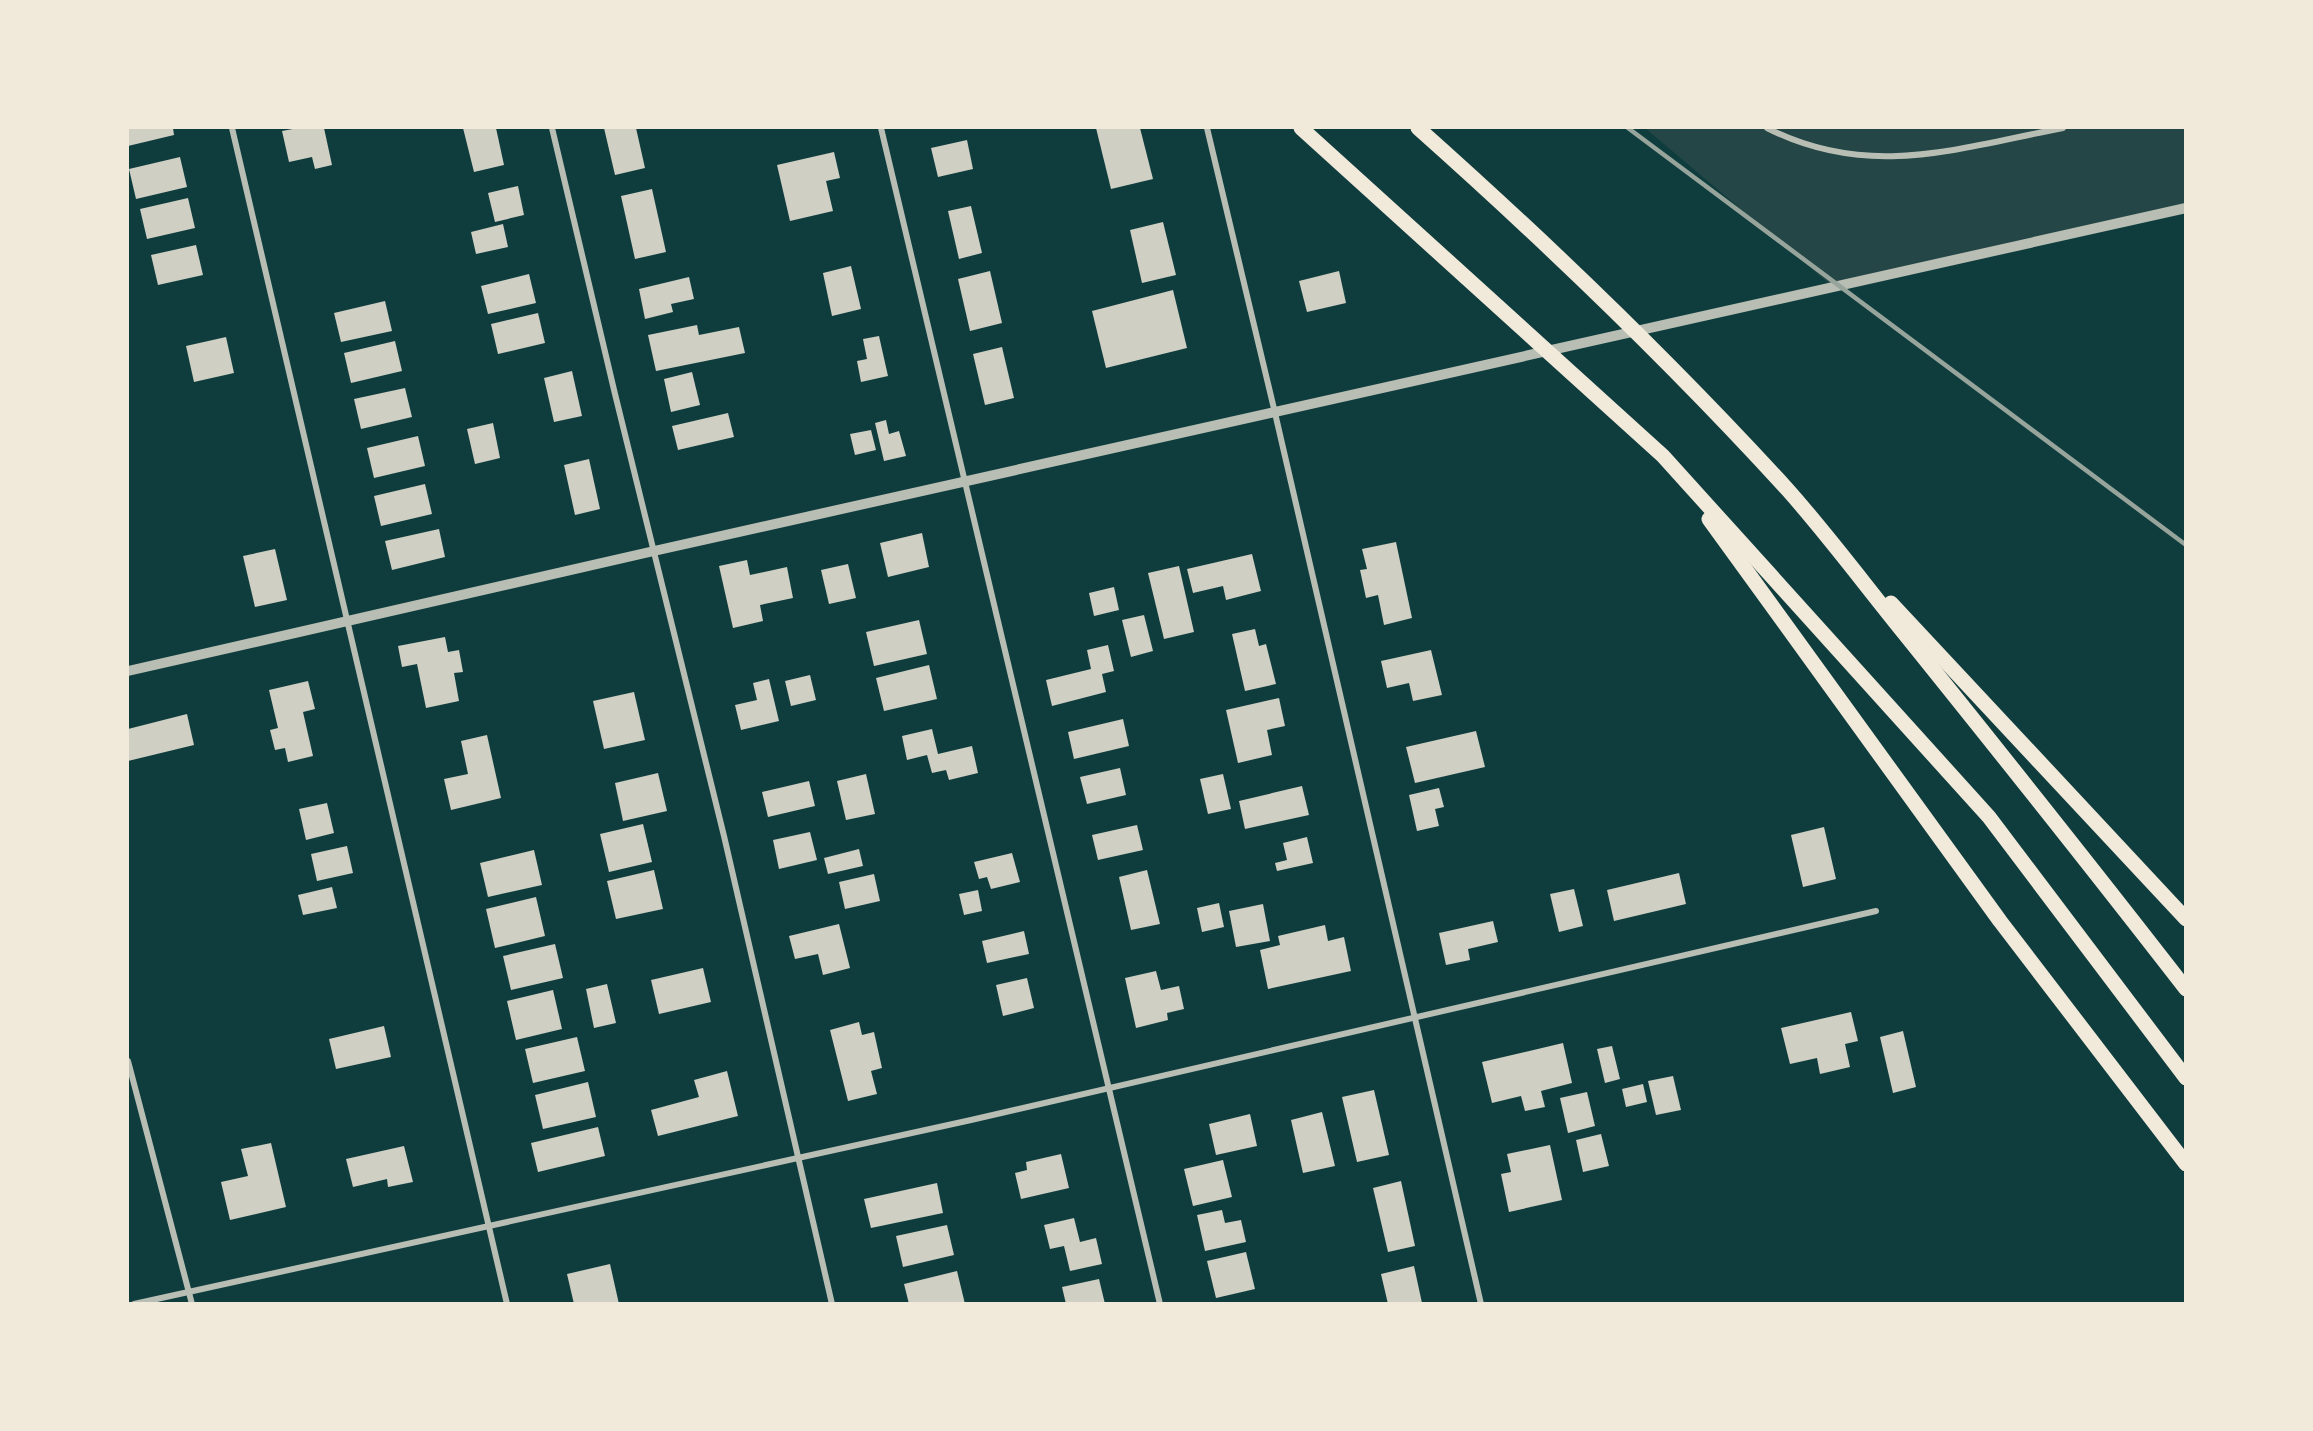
<svg xmlns="http://www.w3.org/2000/svg" width="2313" height="1431" font-family="Poppins,sans-serif">
	<style>
		.green { fill: #244646 }
		.building { fill: #cfcfc3 }
		.lines { fill: none; stroke-linecap: round; stroke-linejoin: round }
		.minor { stroke: #b8beb3; stroke-width: 6 }
		.tertiary { stroke: #b8beb3; stroke-width: 10 }
		.motorway { stroke: #f1e9da; stroke-width: 15 }
		.rail { stroke: #97a49c; stroke-width: 4.5 }
	</style>
	<rect width="100%" height="100%" fill="#0f3d3e"/>
	<polygon class="green" points="1645,128 2185,128 2185,208 1833,287"/>
	<g class="building">
		<polygon points="128,128 173,128 174,135 128,146"/>
		<polygon points="298,128 324,128 332,165 315,169 312,157 289,162 282,131"/>
		<polygon points="463,128 496,128 504,165 474,172"/>
		<polygon points="604,128 636,128 645,168 615,175"/>
		<polygon points="1096,128 1140,128 1153,179 1111,189"/>
		<polygon points="967,140 973,169 938,177 931,148"/>
		<polygon points="834,152 840,178 826,181 833,211 790,221 777,165"/>
		<polygon points="180,157 187,187 136,199 129,169"/>
		<polygon points="518,186 524,215 495,222 488,193"/>
		<polygon points="652,189 666,252 635,259 621,196"/>
		<polygon points="188,198 195,228 147,239 140,209"/>
		<polygon points="971,206 982,253 959,259 948,211"/>
		<polygon points="1163,222 1176,275 1142,283 1130,230"/>
		<polygon points="503,224 508,247 476,254 471,232"/>
		<polygon points="196,245 203,275 158,285 151,255"/>
		<polygon points="851,266 861,309 832,316 823,273"/>
		<polygon points="990,271 1002,323 970,331 958,279"/>
		<polygon points="1339,271 1346,303 1307,312 1299,281"/>
		<polygon points="529,274 536,303 488,314 481,286"/>
		<polygon points="689,277 694,299 671,304 673,312 645,319 639,289"/>
		<polygon points="1173,290 1187,348 1106,368 1092,311"/>
		<polygon points="385,301 392,331 341,342 334,313"/>
		<polygon points="538,313 545,343 498,354 491,324"/>
		<polygon points="697,325 699,335 739,327 745,353 656,371 648,335"/>
		<polygon points="879,336 888,376 861,382 857,361 867,359 863,339"/>
		<polygon points="226,337 234,373 194,382 186,346"/>
		<polygon points="395,341 402,371 351,383 344,353"/>
		<polygon points="1002,347 1014,398 985,405 973,354"/>
		<polygon points="572,371 582,416 554,422 544,378"/>
		<polygon points="692,372 700,405 671,412 664,379"/>
		<polygon points="405,388 412,417 361,429 354,399"/>
		<polygon points="728,413 734,437 678,450 672,426"/>
		<polygon points="886,420 889,434 899,431 906,456 884,461 875,423"/>
		<polygon points="493,423 500,458 475,464 467,429"/>
		<polygon points="871,430 876,450 855,455 850,434"/>
		<polygon points="418,436 425,466 374,478 367,448"/>
		<polygon points="589,459 600,509 575,515 564,465"/>
		<polygon points="425,484 432,514 381,526 374,496"/>
		<polygon points="439,529 445,557 392,570 385,541"/>
		<polygon points="922,533 929,567 888,577 880,543"/>
		<polygon points="1396,542 1412,618 1384,625 1378,595 1366,598 1360,570 1367,569 1362,549"/>
		<polygon points="275,549 287,600 255,607 243,556"/>
		<polygon points="1252,554 1261,591 1226,600 1223,586 1193,593 1187,569"/>
		<polygon points="747,560 750,575 787,567 793,598 760,605 763,621 733,628 719,566"/>
		<polygon points="848,564 856,598 829,604 821,570"/>
		<polygon points="1179,566 1194,632 1164,639 1148,573"/>
		<polygon points="1114,587 1119,610 1094,616 1089,593"/>
		<polygon points="1144,615 1153,651 1131,657 1122,620"/>
		<polygon points="919,620 927,654 874,666 866,632"/>
		<polygon points="1255,629 1259,646 1266,644 1276,684 1245,691 1232,634"/>
		<polygon points="445,637 448,652 459,650 463,672 454,673 459,701 426,708 417,664 402,667 398,646"/>
		<polygon points="1108,645 1114,671 1102,674 1106,692 1052,706 1046,680 1091,669 1087,650"/>
		<polygon points="1431,650 1442,695 1413,701 1409,683 1387,688 1381,661"/>
		<polygon points="929,665 937,699 884,711 876,678"/>
		<polygon points="810,675 816,700 791,706 785,681"/>
		<polygon points="769,679 779,721 741,730 735,705 757,700 753,683"/>
		<polygon points="308,681 315,709 303,712 313,756 288,762 285,748 275,750 270,730 278,728 269,690"/>
		<polygon points="634,692 645,740 604,749 593,701"/>
		<polygon points="1279,698 1285,726 1267,730 1272,755 1238,763 1226,710"/>
		<polygon points="187,714 194,745 128,761 128,729"/>
		<polygon points="1123,719 1129,746 1074,759 1068,732"/>
		<polygon points="932,729 938,754 972,746 978,773 949,780 946,770 932,773 927,755 907,760 902,736"/>
		<polygon points="1476,731 1485,767 1415,783 1406,747"/>
		<polygon points="487,735 501,798 451,810 444,779 468,774 461,741"/>
		<polygon points="1120,768 1126,795 1087,804 1080,777"/>
		<polygon points="658,773 667,811 623,821 615,783"/>
		<polygon points="866,774 875,814 846,820 837,781"/>
		<polygon points="1223,774 1231,809 1208,814 1200,779"/>
		<polygon points="809,781 815,806 768,817 762,792"/>
		<polygon points="1302,786 1309,815 1245,829 1239,801"/>
		<polygon points="1439,788 1444,807 1435,809 1439,826 1417,831 1409,795"/>
		<polygon points="327,803 334,833 306,840 299,809"/>
		<polygon points="643,824 652,862 609,872 600,834"/>
		<polygon points="1137,825 1143,850 1098,860 1092,835"/>
		<polygon points="1824,827 1836,879 1803,887 1791,835"/>
		<polygon points="810,832 817,860 779,869 773,840"/>
		<polygon points="1307,837 1313,863 1277,871 1275,863 1287,860 1283,843"/>
		<polygon points="347,846 353,873 317,881 311,854"/>
		<polygon points="859,849 863,866 828,874 824,858"/>
		<polygon points="534,850 542,885 488,897 480,863"/>
		<polygon points="1012,853 1020,882 991,889 987,877 979,879 974,862"/>
		<polygon points="654,870 663,909 616,919 607,881"/>
		<polygon points="1147,870 1160,924 1131,930 1119,877"/>
		<polygon points="1679,873 1686,904 1614,921 1607,890"/>
		<polygon points="874,874 880,901 845,909 839,882"/>
		<polygon points="332,887 337,908 303,915 298,895"/>
		<polygon points="1574,889 1583,926 1559,932 1550,894"/>
		<polygon points="978,890 982,911 964,915 959,894"/>
		<polygon points="536,897 545,936 495,948 486,909"/>
		<polygon points="1219,903 1224,927 1202,932 1197,908"/>
		<polygon points="1263,904 1270,941 1236,947 1229,911"/>
		<polygon points="1493,921 1498,942 1468,949 1470,960 1446,965 1439,933"/>
		<polygon points="839,924 850,968 823,975 818,954 795,959 789,936"/>
		<polygon points="1325,925 1328,941 1344,937 1351,971 1268,989 1260,950 1280,945 1278,936"/>
		<polygon points="1024,931 1029,954 987,963 982,941"/>
		<polygon points="555,944 563,978 511,990 503,956"/>
		<polygon points="703,968 711,1002 659,1014 651,980"/>
		<polygon points="1156,971 1161,990 1179,986 1184,1009 1167,1013 1168,1020 1136,1028 1125,978"/>
		<polygon points="1027,978 1034,1008 1003,1016 996,985"/>
		<polygon points="607,984 616,1023 594,1028 586,989"/>
		<polygon points="553,990 562,1029 516,1040 507,1001"/>
		<polygon points="1851,1012 1858,1041 1845,1044 1850,1067 1820,1074 1817,1058 1790,1064 1781,1028"/>
		<polygon points="859,1022 862,1035 874,1032 882,1068 871,1071 877,1094 848,1101 830,1030"/>
		<polygon points="384,1026 391,1057 336,1069 329,1039"/>
		<polygon points="1903,1031 1916,1087 1893,1093 1880,1037"/>
		<polygon points="577,1037 585,1071 533,1083 525,1049"/>
		<polygon points="1563,1043 1572,1083 1541,1091 1545,1107 1525,1111 1521,1096 1492,1103 1482,1062"/>
		<polygon points="1612,1046 1620,1079 1605,1083 1597,1049"/>
		<polygon points="727,1071 738,1116 658,1136 651,1110 699,1097 694,1080"/>
		<polygon points="1673,1076 1681,1110 1656,1115 1648,1081"/>
		<polygon points="588,1082 596,1117 543,1129 535,1095"/>
		<polygon points="1643,1084 1647,1102 1626,1107 1622,1089"/>
		<polygon points="1374,1090 1389,1155 1357,1162 1342,1097"/>
		<polygon points="1587,1092 1595,1126 1568,1133 1560,1098"/>
		<polygon points="1322,1112 1335,1166 1303,1173 1291,1120"/>
		<polygon points="1250,1114 1257,1146 1216,1155 1209,1124"/>
		<polygon points="598,1127 605,1156 538,1172 531,1143"/>
		<polygon points="1601,1134 1609,1166 1583,1172 1576,1140"/>
		<polygon points="271,1143 286,1207 230,1220 221,1182 248,1176 241,1149"/>
		<polygon points="1550,1145 1562,1200 1509,1212 1501,1174 1511,1172 1507,1154"/>
		<polygon points="404,1146 413,1182 388,1187 387,1179 353,1187 346,1159"/>
		<polygon points="1061,1154 1069,1188 1021,1199 1015,1173 1027,1170 1026,1162"/>
		<polygon points="1223,1160 1232,1197 1193,1206 1184,1169"/>
		<polygon points="1401,1181 1415,1246 1388,1252 1373,1188"/>
		<polygon points="937,1183 943,1213 871,1228 864,1199"/>
		<polygon points="1222,1210 1225,1223 1241,1220 1246,1242 1205,1251 1197,1215"/>
		<polygon points="1074,1218 1080,1242 1096,1238 1102,1264 1070,1271 1064,1246 1050,1249 1044,1225"/>
		<polygon points="947,1225 954,1255 903,1267 896,1236"/>
		<polygon points="1246,1252 1255,1289 1216,1298 1207,1261"/>
		<polygon points="610,1264 619,1304 574,1304 567,1274"/>
		<polygon points="1414,1266 1422,1303 1388,1304 1381,1274"/>
		<polygon points="957,1271 965,1304 909,1304 904,1284"/>
		<polygon points="1099,1279 1105,1304 1066,1304 1062,1287"/>
	</g>
	<g class="lines">
		<g class="minor">
			<polyline points="232,128 507,1304"/>
			<polyline points="552,128 615,394 724,836 832,1304"/>
			<polyline points="881,128 1160,1304"/>
			<polyline points="1207,128 1275,413 1481,1304"/>
			<path d="M1767,128C1869,180 1958,148 2063,128"/>
			<polyline points="128,1061 192,1304"/>
			<polyline points="134,1304 971,1120 1876,911"/>
		</g>
		<polyline class="tertiary" points="128,671 654,551 2186,208"/>
		<g class="motorway">
			<polyline points="1301,128 1663,456 1989,817 2186,1078"/>
			<path d="M1418,128C1546,242 1671,362 1787,489C1828,535 1865,585 1904,633C1999,751 2093,869 2186,989"/>
			<polyline points="1709,519 2000,921 2186,1164"/>
			<polyline points="1891,603 2186,919"/>
		</g>
		<polyline class="rail" points="1628,128 2186,545"/>
	</g>
	<rect width="2313" height="1431" fill="none" stroke="#f1e9da" stroke-width="258"/>
</svg>
